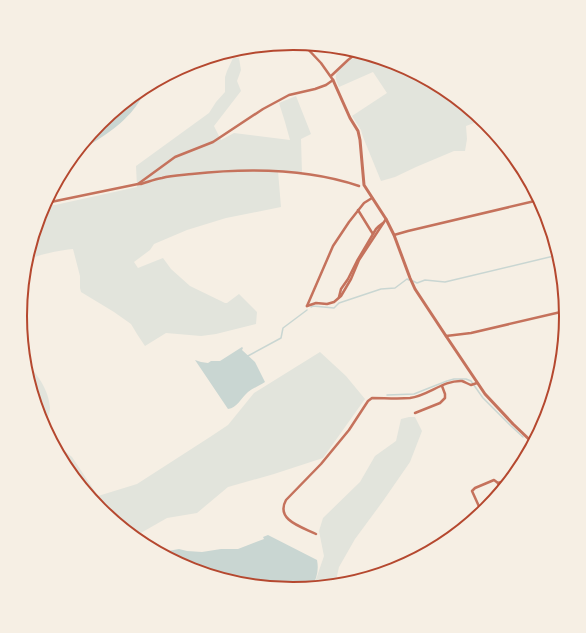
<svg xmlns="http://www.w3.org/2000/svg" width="586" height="633" font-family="'Varela Round',sans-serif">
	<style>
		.green { fill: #e2e4dc }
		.water { fill: #c9d6d2 }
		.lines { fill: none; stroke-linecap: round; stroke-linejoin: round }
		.stream { stroke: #c9d6d2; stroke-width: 1.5 }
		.river { stroke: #c9d6d2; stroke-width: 8 }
		.minor { stroke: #c5725c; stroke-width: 2.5 }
		.tertiary { stroke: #c5725c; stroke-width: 3 }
		.rim { fill: none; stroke: #b5482f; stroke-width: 2 }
	</style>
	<rect width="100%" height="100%" fill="#f6efe4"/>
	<g class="green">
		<path d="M360,53L398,64L445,90L482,120L466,126L467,139L465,151H454L416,167L395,177L381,181L363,137L361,130L352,116L387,93L373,72L339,87C338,84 335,79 336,75C338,68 354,58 360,53Z"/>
		<path d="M233,58H239L241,70L237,81L241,91L214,126L221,140L234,133L290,140L285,122L279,103L296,96L311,134L301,139L302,173L278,171L281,207L226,218L187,230L154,244L150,250L134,262L138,268L163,258L171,269L190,286L225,303H227L239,294L257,312L256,324L216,334L201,336L166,333L145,346L137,334L131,324L114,312L81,292L80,288V276L73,249C55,251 42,254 26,260L41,212L44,205H55L137,187L136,166L209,113L216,102L225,92V77L227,71Z"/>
		<polygon points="320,352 346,376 365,399 323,458 274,474 228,487 197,513 167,518 139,534 143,545 100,509 66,468 52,441 72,457 98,496 137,484 210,437 228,425 254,393"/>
		<path d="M24,361C37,373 49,390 50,408C50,414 46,421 44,426L46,431L41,421L25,370Z"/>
		<polygon points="409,417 415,417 422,431 410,462 383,501 355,539 339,567 335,585 313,588 324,556 319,531 323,518 360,482 375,456 396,441 401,419"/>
	</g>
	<g class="water">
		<path d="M242,347L243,348L242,350L255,362L265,382C259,386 253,388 248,392C241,398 237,408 228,409L195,360L201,362L208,363L211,361H220Z"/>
		<path d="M268,535L317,560C319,570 317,579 311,588L293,589L240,584L191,569L188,563L182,560L175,554L168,553V551L179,549L187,551L202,552L221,549H238L264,539L263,537Z"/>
	</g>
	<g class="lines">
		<g class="stream">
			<polyline points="413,281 417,283 425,280 445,282 558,255"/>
			<polyline points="311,307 313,306 334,308 339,303 381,289 395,288 407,279 409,280"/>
			<polyline points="246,357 281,338 283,328 307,310"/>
			<polyline points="387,395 414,394 429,388 447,381 454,379 466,379 471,381 483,398 511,426 523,437"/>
		</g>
		<path class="river" d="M82,145C96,136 112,127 123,115C131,108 137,98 142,89"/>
		<g class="minor">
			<polyline points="331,76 348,60 358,52"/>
			<path d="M138,184H141C148,182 155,179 162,178C171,175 182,175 192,174C247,168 306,168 359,186"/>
			<polyline points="46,203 138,184 175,157 213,142 263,109 289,95 315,89 326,85 333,80 321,63 304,45"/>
			<polyline points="358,210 371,231 373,234"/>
			<polyline points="394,235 408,231 539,200"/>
			<polyline points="339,297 341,289 348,279 357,261 376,229 379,226 383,223"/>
			<polyline points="307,306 333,246 349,222 364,203 372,198"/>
			<polyline points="307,306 316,303 327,304 334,302 341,296 351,279 359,260 386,219"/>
			<polyline points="446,336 471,333 565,311"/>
			<polyline points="415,413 440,403 445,398 445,394 442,386"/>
			<polyline points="498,483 501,491"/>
			<polyline points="482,513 472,491 475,488 494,480 498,483 511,479"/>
			<path d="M316,534C302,527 275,520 286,500L321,464L349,430L368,401L372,398C384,398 398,399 410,398C428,396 443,380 462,381C465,382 468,384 471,385L477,383"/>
		</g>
		<polyline class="tertiary" points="333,80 350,118 358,131 360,140 364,185 386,219 394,235 410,278 415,289 446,336 485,394 513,424 533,443"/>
	</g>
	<path d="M0 0H586V633H0ZM27 316a266 266 0 1 1 532 0a266 266 0 1 1-532 0Z" fill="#f6efe4" fill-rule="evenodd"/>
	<path class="rim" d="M27 316a266 266 0 1 1 532 0a266 266 0 1 1-532 0Z"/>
</svg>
